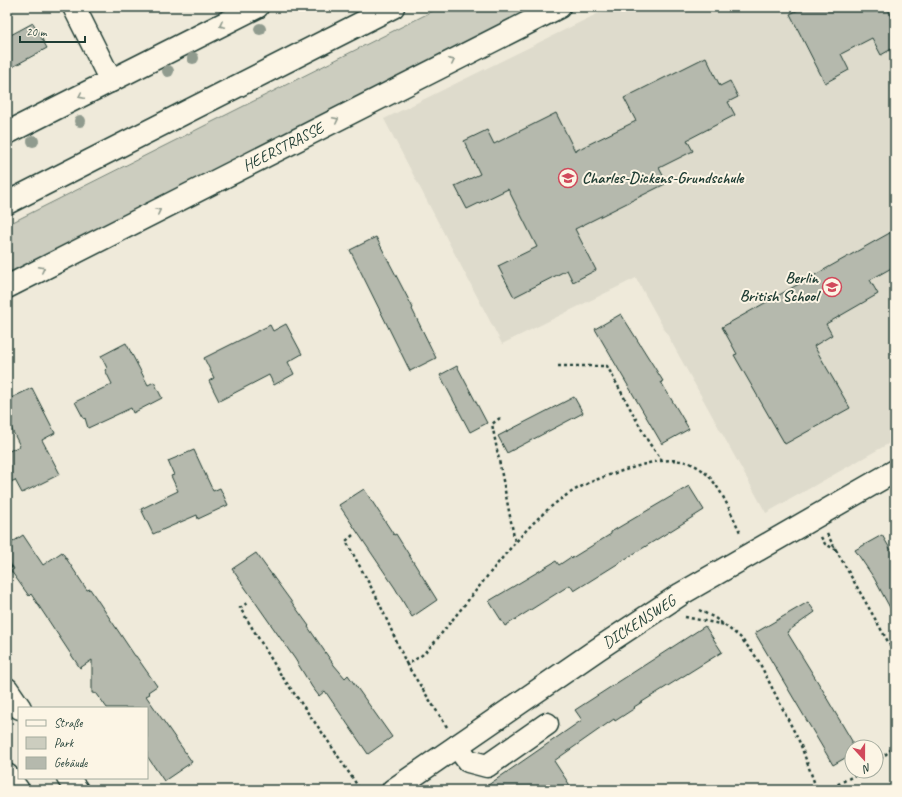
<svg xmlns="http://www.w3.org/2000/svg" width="902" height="797" font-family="Caveat,sans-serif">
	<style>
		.built { fill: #dedbcc }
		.green { fill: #cccdbf; stroke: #76857a }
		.building { fill: #b5b9ad; stroke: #1f3d34 }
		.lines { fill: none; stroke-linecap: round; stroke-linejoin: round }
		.minor-casing { stroke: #1f3d34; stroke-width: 25 }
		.major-casing { stroke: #1f3d34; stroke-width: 25 }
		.path { stroke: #1f3d34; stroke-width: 2.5; stroke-dasharray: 3 3; stroke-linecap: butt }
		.minor { stroke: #fcf5e5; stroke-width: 22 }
		.major { stroke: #fcf5e5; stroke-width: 22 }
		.tree { fill: #909b8e }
		.oneway { stroke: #8e998c }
		.labels { text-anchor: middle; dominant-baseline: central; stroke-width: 4; stroke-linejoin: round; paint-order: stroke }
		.street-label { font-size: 16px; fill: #1f3d34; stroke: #fcf5e5 }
		.poi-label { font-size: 16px; font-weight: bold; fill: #1f3d34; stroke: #fcf5e5; text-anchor: start }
	</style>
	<rect width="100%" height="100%" fill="#efeada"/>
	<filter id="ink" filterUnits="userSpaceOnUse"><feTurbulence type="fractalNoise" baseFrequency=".025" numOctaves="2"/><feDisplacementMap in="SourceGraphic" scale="8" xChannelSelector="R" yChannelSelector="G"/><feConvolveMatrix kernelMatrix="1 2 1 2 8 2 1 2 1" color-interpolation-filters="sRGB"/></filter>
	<g filter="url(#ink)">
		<polygon class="built" points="611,7 895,7 895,440 766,513 636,278 502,344 384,119"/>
		<polygon class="green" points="441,7 538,7 7,274 7,225"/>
		<g class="building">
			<polygon points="804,7 887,7 895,23 895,47 881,55 872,38 841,54 849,70 825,83 790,14"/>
			<polygon points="33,23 47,48 7,70 7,37"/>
			<polygon points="706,57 720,86 730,81 738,97 728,102 735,115 687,140 693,151 659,168 667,183 575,229 596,270 573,282 567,270 514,297 498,266 537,247 508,189 467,209 455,186 480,174 464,141 487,130 494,144 556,113 575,151 636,121 624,98"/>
			<polygon points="895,230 895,266 870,280 878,294 826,324 832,335 814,346 850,408 785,444 734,355 737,354 722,327"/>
			<polygon points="376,237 413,308 412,309 436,358 410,371 350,250"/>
			<polygon points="621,314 663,381 661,382 689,429 662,444 595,329"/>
			<polygon points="286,324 302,354 288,362 294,374 274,385 269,375 219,401 209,381 214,378 204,358 270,325 273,331"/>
			<polygon points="126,343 148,385 154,382 162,398 133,413 131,408 88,428 85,418 84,419 75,402 112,384 105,370 107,368 101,356"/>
			<polygon points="457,366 487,423 470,432 440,375"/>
			<polygon points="32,388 55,433 42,440 60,474 22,493 15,480 7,484 7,452 20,446 7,420 7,400"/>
			<polygon points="574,397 583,413 507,453 498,436"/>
			<polygon points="194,450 213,491 220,488 228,505 198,519 197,515 153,534 141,509 178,491 171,476 174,475 168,461"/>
			<polygon points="689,486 704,510 574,591 570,585 505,626 489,601 556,561 559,565 571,557 572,558 611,534 611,532"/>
			<polygon points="364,489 394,535 396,534 437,600 412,617 395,588 339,505"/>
			<polygon points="23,535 43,565 62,552 87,590 90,589 135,656 136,656 157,686 148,692 150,694 146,696 192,762 164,781 147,756 147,708 107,708 97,694 92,693 92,660 80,668 31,594 29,596 11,571 14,569 7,559 7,546"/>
			<polygon points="882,535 895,557 895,617 874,578 855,550"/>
			<polygon points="256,553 309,626 308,627 334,665 345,678 348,675 392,737 368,754 325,691 319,696 312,687 295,659 232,569"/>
			<polygon points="808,602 815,612 787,632 827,697 826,697 852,741 852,754 833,765 755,633"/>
			<polygon points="705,626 722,652 634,707 635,708 615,721 614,719 554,761 573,790 481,790 582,720 575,710"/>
		</g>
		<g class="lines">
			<g class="minor-casing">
				<g id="minor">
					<polyline points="74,7 111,81"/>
					<polyline points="7,133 257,7"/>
					<polyline points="7,287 559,7"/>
					<polyline points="457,746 468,761 487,766 547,724"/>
					<polyline points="393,790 598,649 681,594 895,471"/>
				</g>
			</g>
			<g class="major-casing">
				<g id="major">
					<polyline points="7,203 393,7"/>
					<polyline points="7,689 20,708"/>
					<polyline points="7,775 18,790"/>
					<polyline points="68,778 77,790"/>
				</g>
			</g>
			<g class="path">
				<polyline points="558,366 607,366 649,443 662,460"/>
				<polyline points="500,418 492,424 515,542"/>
				<polyline points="827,534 895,654"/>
				<polyline points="353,535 346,541 377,598 407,665"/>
				<polyline points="821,537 825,544 837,550"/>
				<polyline points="7,561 13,569"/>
				<polyline points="7,583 12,580"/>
				<polyline points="247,603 240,608 281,675 326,738 359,788"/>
				<polyline points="699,610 715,618 740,637 757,658 800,743 817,790"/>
				<polyline points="685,617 725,625"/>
				<path d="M447,727L407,665L422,655L434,643C452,620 471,597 489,574C514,544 540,510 575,490C594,479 615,473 635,467C657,460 682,455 702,470C721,485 730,512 741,534"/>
				<polyline points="876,763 895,746"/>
				<polyline points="827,790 863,771"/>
			</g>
			<use href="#minor" class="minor"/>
			<use href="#major" class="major"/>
		</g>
		<g class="tree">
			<circle cx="260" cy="29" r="6"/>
			<circle cx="193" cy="58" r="6"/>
			<circle cx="168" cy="71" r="6"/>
			<circle cx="80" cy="121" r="6"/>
			<circle cx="33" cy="141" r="6"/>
		</g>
		<defs><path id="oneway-chevron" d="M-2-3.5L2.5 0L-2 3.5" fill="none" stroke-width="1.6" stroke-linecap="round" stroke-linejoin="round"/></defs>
		<g class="oneway">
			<use href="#oneway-chevron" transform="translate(222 25) rotate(153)"/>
			<use href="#oneway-chevron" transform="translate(452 61) rotate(-27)"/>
			<use href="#oneway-chevron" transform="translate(81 96) rotate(154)"/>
			<use href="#oneway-chevron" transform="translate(336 120) rotate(-27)"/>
			<use href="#oneway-chevron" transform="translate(158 211) rotate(-27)"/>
			<use href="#oneway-chevron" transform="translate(42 269) rotate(-27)"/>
		</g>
	</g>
	<defs>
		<g id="school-ring" transform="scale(1)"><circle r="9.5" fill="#fcf5e5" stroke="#d1495b" stroke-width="1.5"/><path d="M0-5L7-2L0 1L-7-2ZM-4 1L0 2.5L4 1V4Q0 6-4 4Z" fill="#d1495b"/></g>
	</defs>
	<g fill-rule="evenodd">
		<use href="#school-ring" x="568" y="178"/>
		<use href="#school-ring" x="832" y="287"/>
	</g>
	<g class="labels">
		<g class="street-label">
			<text transform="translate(283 147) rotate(-27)">HEERSTRASSE</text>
			<text transform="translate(639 622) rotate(-33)">DICKENSWEG</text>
		</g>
		<g class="poi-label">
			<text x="582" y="178">Charles-Dickens-Grundschule</text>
			<text x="818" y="278" text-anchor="end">Berlin<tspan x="818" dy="18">British School</tspan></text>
		</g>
	</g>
	<rect width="902" height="797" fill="none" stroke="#fcf5e5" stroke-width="24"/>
	<rect x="12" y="12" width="878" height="773" fill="none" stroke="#1f3d34" stroke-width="1.5" filter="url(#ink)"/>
	<rect x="18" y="707" width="130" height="72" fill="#fcf5e5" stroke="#a4ab9e"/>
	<rect x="26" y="720" width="20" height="6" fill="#fcf5e5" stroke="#a4ab9e"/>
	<text x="54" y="727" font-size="12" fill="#1f3d34">Straße</text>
	<rect x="26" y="737" width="20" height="12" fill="#cccdbf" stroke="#a4ab9e"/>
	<text x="54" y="747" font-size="12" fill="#1f3d34">Park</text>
	<rect x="26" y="757" width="20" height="12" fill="#b5b9ad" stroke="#a4ab9e"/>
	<text x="54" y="767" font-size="12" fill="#1f3d34">Gebäude</text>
	<g transform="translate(864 759) rotate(159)"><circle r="19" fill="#fcf5e5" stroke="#a4ab9e"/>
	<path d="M0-3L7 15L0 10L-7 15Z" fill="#d1495b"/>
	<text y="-6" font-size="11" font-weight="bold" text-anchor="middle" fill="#1f3d34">N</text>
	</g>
	<path d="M20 36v6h65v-6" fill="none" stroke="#1f3d34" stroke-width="2"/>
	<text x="26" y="36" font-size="12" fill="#1f3d34" stroke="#fcf5e5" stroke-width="3" paint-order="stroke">20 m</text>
</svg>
